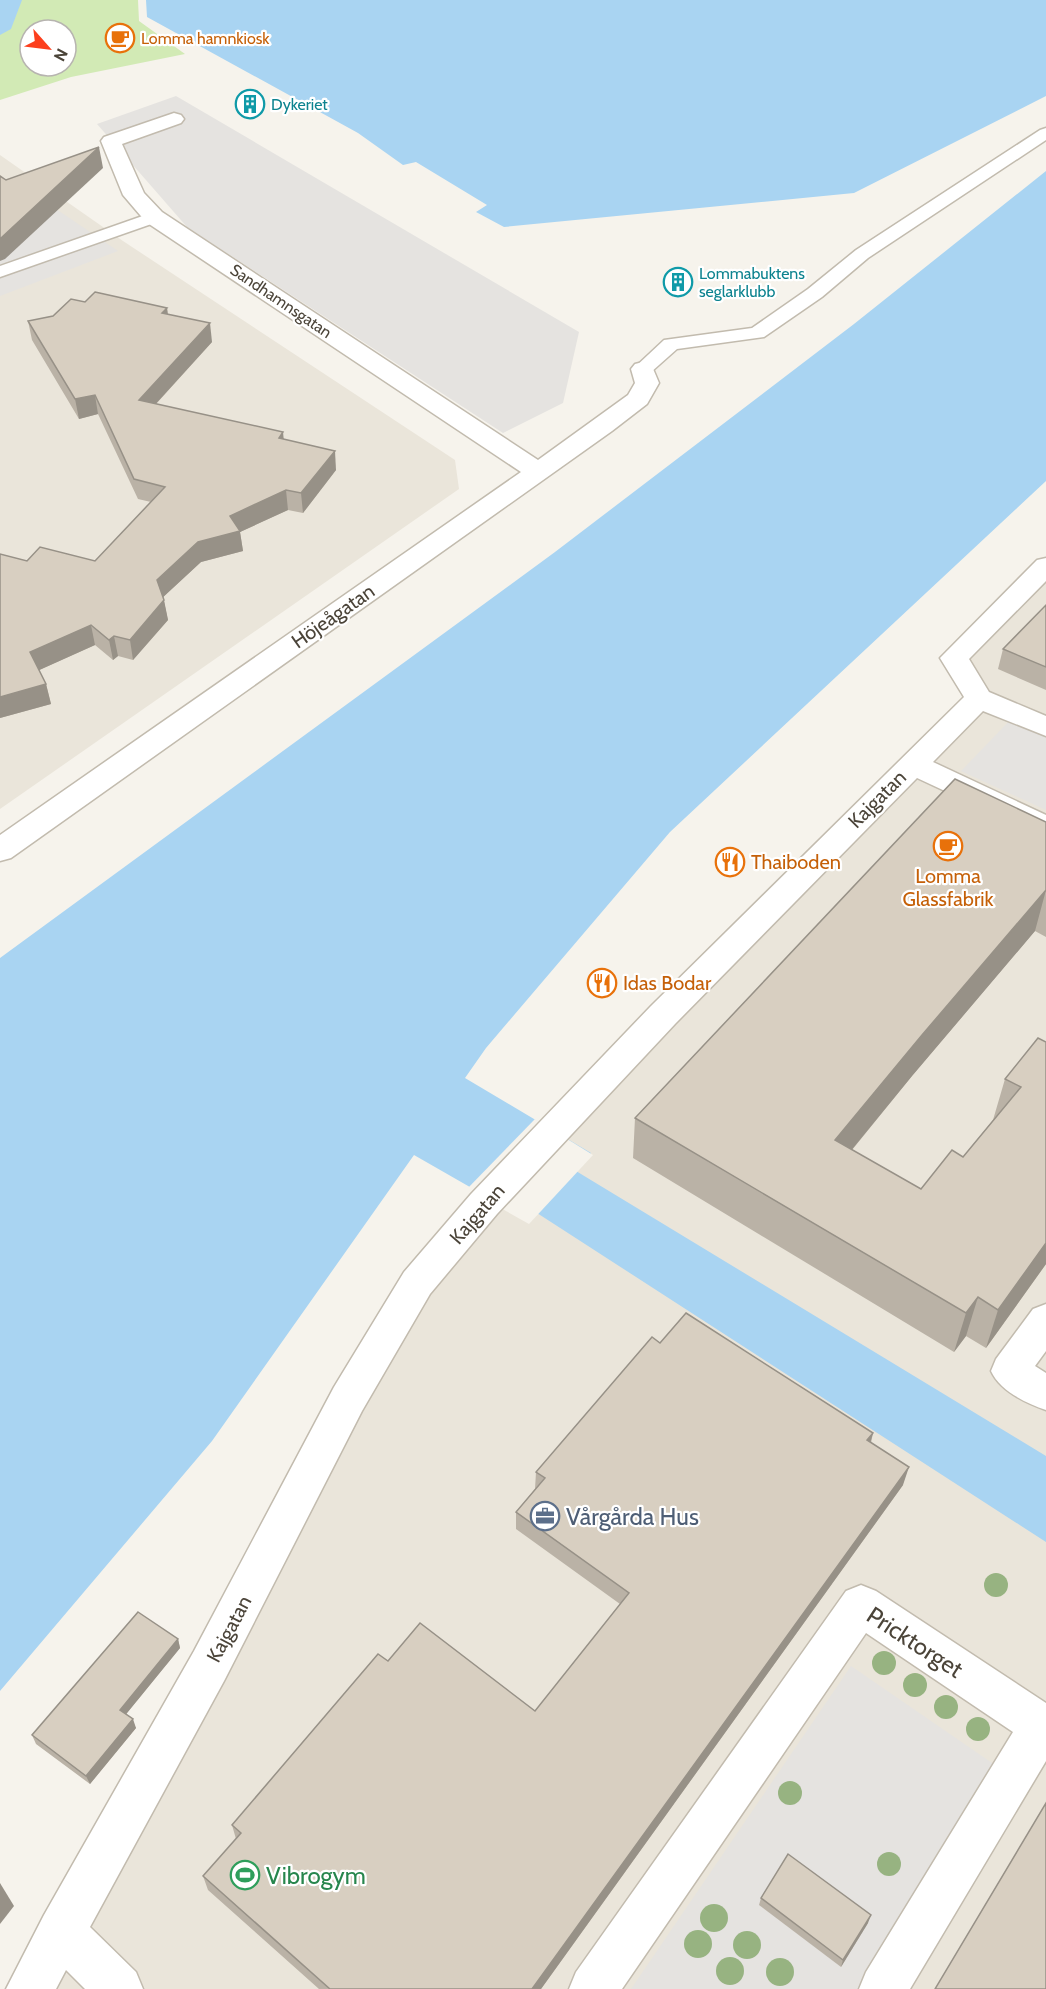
<svg xmlns="http://www.w3.org/2000/svg" width="1046" height="1989" font-family="Cabin,sans-serif">
	<style>
		.residential { fill: #eae5da }
		.green { fill: #d2eab5; fill-rule: evenodd }
		.parking { fill: #e5e3e0 }
		.water { fill: #a9d4f2 }
		.pier { fill: #f6f3ec }
		.lines { fill: none; stroke-linecap: round; stroke-linejoin: round }
		.lane-casing { stroke: #c2bbae; stroke-width: 3 }
		.street-casing { stroke: #c2bbae; stroke-width: 3 }
		.lane { fill: #fff; fill-rule: evenodd }
		.street { fill: #fff; fill-rule: evenodd }
		.tree { fill: #97b381 }
		.wall { fill: #bab2a6 }
		.shaded-wall { fill: #979187 }
		.building { fill: #d8cfc1; stroke: #979187; stroke-width: 1.5 }
		.labels { text-anchor: middle; dominant-baseline: central; stroke-width: 4.5; stroke-linejoin: round; paint-order: stroke }
		.far-food-label { font-size: 16px; fill: #c56008; stroke: #fff; text-anchor: start }
		.far-culture-label { font-size: 16px; fill: #0d838f; stroke: #fff; text-anchor: start }
		.far-street-label { font-size: 16px; fill: #4b4439; stroke: #fff }
		.street-label { font-size: 20px; fill: #4b4439; stroke: #fff }
		.food-label { font-size: 20px; fill: #c56008; stroke: #fff; text-anchor: start }
		.near-service-label { font-size: 24px; fill: #4e5e75; stroke: #fff; text-anchor: start }
		.near-street-label { font-size: 24px; fill: #4b4439; stroke: #fff }
		.near-leisure-label { font-size: 24px; fill: #27864d; stroke: #fff; text-anchor: start }
	</style>
	<rect width="100%" height="100%" fill="#f6f3ec"/>
	<g class="residential">
		<polygon points="0,155 123,241 455,460 459,489 0,809"/>
		<polygon points="1046,566 1046,1989 30,1989 417,1283 979,698 954,658"/>
	</g>
	<path class="green" d="M0,0H138L139,21L185,54L71,77L0,100ZM30,30H66V66H30Z"/>
	<g class="parking">
		<polygon points="176,96 579,332 563,403 503,433 187,227 97,124"/>
		<polygon points="31,192 118,251 0,296 0,203"/>
		<polygon points="1016,714 1046,728 1046,810 961,771"/>
		<polygon points="851,1666 995,1765 858,1989 631,1989"/>
	</g>
	<g class="water">
		<polygon points="0,0 22,0 11,29 0,35"/>
		<polygon points="146,0 1046,0 1046,96 854,193 504,227 476,212 487,205 416,162 403,165 358,133 147,17"/>
		<polygon points="1046,171 1046,481 670,832 486,1048 465,1078 591,1153 576,1171 1046,1456 1046,1542 537,1213 529,1221 414,1155 212,1441 0,1691 0,958 555,552 854,324"/>
	</g>
	<polygon class="pier" points="535,1119 593,1155 529,1224 467,1189"/>
	<g class="lines">
		<g class="lane-casing">
			<g id="lane">
				<polygon points="1046,128 1046,140 868,258 822,297 764,337 677,349 650,373 636,373 633,369 664,340 752,328 808,289 856,250 1040,130"/>
				<polygon points="154,212 160,213 163,217 160,221 0,277 0,266"/>
			</g>
		</g>
		<g class="street-casing">
			<g id="street">
				<polygon points="174,113 181,115 184,119 181,123 122,144 144,193 162,212 538,460 628,395 635,383 631,369 635,364 643,362 651,364 659,383 647,404 612,431 11,858 0,861 0,835 521,472 146,222 123,195 101,141 104,137"/>
				<polygon points="1046,558 1046,581 969,659 989,692 1046,716 1046,736 983,711 933,762 1046,815 1046,838 917,778 675,1024 497,1214 430,1294 362,1411 224,1681 90,1927 136,1972 143,1989 85,1989 66,1970 56,1989 6,1989 44,1915 194,1651 334,1387 404,1272 471,1194 651,1006 964,697 940,658 1037,560"/>
				<path d="M1046,1304V1351L1035,1366L1046,1373V1410C1026,1403 1000,1391 991,1371L996,1359L1033,1309Z"/>
				<polygon points="861,1585 876,1591 1046,1703 1046,1761 910,1989 859,1989 866,1972 1013,1732 866,1633 622,1989 569,1989 576,1972 846,1591"/>
			</g>
		</g>
		<use href="#lane" class="lane"/>
		<use href="#street" class="street"/>
	</g>
	<g class="tree">
		<circle cx="996" cy="1585" r="12"/>
		<circle cx="884" cy="1663" r="12"/>
		<circle cx="915" cy="1685" r="12"/>
		<circle cx="946" cy="1707" r="12"/>
		<circle cx="978" cy="1729" r="12"/>
		<circle cx="790" cy="1793" r="12"/>
		<circle cx="889" cy="1864" r="12"/>
		<circle cx="714" cy="1918" r="14"/>
		<circle cx="698" cy="1944" r="14"/>
		<circle cx="747" cy="1945" r="14"/>
		<circle cx="730" cy="1971" r="14"/>
		<circle cx="780" cy="1972" r="14"/>
	</g>
	<g class="wall">
		<polygon points="85,302 167,308 168,314 212,342 156,404 284,439 336,470 303,513 288,510 240,532 243,551 201,562 163,597 168,620 133,660 118,656 113,660 95,645 39,670 46,684 51,704 0,718 0,554 27,561 95,561 151,502 138,499 98,414 79,419 32,340 28,321 53,316"/>
		<polygon points="1046,605 1046,690 998,669 1003,649"/>
		<polygon points="1046,822 1046,937 1035,931 912,1076 852,1150 921,1189 963,1157 993,1120 1005,1079 1038,1038 1046,1264 986,1348 966,1336 954,1352 633,1158 635,1118"/>
		<polygon points="660,1343 873,1433 871,1443 903,1485 541,1989 319,1989 208,1890 203,1876 236,1839 232,1825 388,1661 535,1711 620,1604 516,1529 516,1512 535,1489 536,1472"/>
		<polygon points="178,1639 180,1648 126,1714 136,1728 90,1784 36,1744 32,1735"/>
		<polygon points="761,1898 868,1923 841,1967 759,1905"/>
	</g>
	<g class="shaded-wall">
		<polygon points="99,147 103,168 5,259 0,261 0,238"/>
		<polygon points="167,308 169,327 162,313"/>
		<polygon points="210,323 212,342 142,419 139,400"/>
		<polygon points="95,395 98,414 79,419 75,399"/>
		<polygon points="283,432 285,452 279,438"/>
		<polygon points="335,451 336,470 303,513 301,493"/>
		<polygon points="286,490 288,510 240,532 243,551 201,562 160,600 157,580 198,542 230,516"/>
		<polygon points="164,600 168,620 133,660 130,640"/>
		<polygon points="91,625 95,645 35,672 30,652"/>
		<polygon points="114,636 118,656 113,660 109,640"/>
		<polygon points="46,684 51,704 0,718 0,697"/>
		<polygon points="1046,890 1035,931 912,1076 827,1180 835,1140 922,1035"/>
		<polygon points="1046,1243 1046,1264 986,1348 998,1310"/>
		<polygon points="978,1297 966,1336 954,1352 966,1313"/>
		<polygon points="873,1433 868,1451 867,1440"/>
		<polygon points="909,1467 903,1485 541,1989 532,1989"/>
		<polygon points="178,1639 180,1648 123,1718 120,1710"/>
		<polygon points="133,1719 136,1728 90,1784 86,1776"/>
		<polygon points="0,1883 14,1906 0,1924"/>
		<polygon points="871,1915 868,1923 841,1967 843,1960"/>
	</g>
	<g class="building">
		<polygon points="99,147 1,238 0,238 0,176 6,180"/>
		<polygon points="95,292 167,308 162,313 210,323 139,400 283,432 279,438 335,451 301,493 286,490 230,516 240,531 198,542 157,580 164,600 130,640 114,636 109,640 91,625 30,652 46,684 0,697 0,554 27,561 40,547 95,561 165,487 134,479 95,395 75,399 28,321 53,316 71,299 85,302"/>
		<polygon points="1046,605 1046,667 1003,649"/>
		<polygon points="955,779 1046,822 1046,890 922,1035 835,1140 921,1189 952,1150 963,1157 1021,1087 1005,1079 1038,1038 1046,1042 1046,1243 998,1310 978,1297 966,1313 635,1118"/>
		<polygon points="686,1313 873,1433 867,1440 909,1467 532,1989 330,1989 203,1876 241,1833 232,1825 378,1654 388,1661 420,1623 535,1711 629,1593 516,1512 545,1478 536,1472 652,1337 660,1343"/>
		<polygon points="138,1612 178,1639 120,1710 133,1719 86,1776 32,1735"/>
		<polygon points="1046,1803 1046,1989 935,1989"/>
		<polygon points="788,1854 871,1915 843,1960 761,1898"/>
	</g>
	<defs>
		<g id="cafe-ring" transform="scale(1.5)"><circle r="9.5" fill="#fff" stroke="#e8710a" stroke-width="1.5"/><path d="M-5.5-4.5H6V0H3Q3 3.5 0 3.5H-2.5Q-5.5 3.5-5.5 0ZM3-3.2v2h1.7v-2ZM-6 4.5H4V6H-6Z" fill="#e8710a"/></g>
		<g id="building-ring" transform="scale(1.5)"><circle r="9.5" fill="#fff" stroke="#0f9aa8" stroke-width="1.5"/><path d="M-4-6H4V6H1V3H-1V6H-4ZM-2.5-4.3h1.7v1.8h-1.7ZM.8-4.3h1.7v1.8H.8ZM-2.5-1h1.7V.8h-1.7ZM.8-1h1.7V.8H.8Z" fill="#0f9aa8"/></g>
		<g id="restaurant-ring" transform="scale(1.5)"><circle r="9.5" fill="#fff" stroke="#e8710a" stroke-width="1.5"/><path d="M-5-6h1v4h1v-4h1v4h1v-4h1v5L-1.5 .5V6h-2V.5L-5-1ZM5-6V6H3V1.5H1.5Q1.5-4 5-6Z" fill="#e8710a"/></g>
		<g id="office-ring" transform="scale(1.5)"><circle r="9.5" fill="#fff" stroke="#5c6f8a" stroke-width="1.5"/><path d="M-6-3h4V-5.5h4V-3h4V5H-6ZM-1-4.5V-3h2v-1.5ZM-6 0V1H6V0Z" fill="#5c6f8a"/></g>
		<g id="stadium-ring" transform="scale(1.5)"><circle r="9.5" fill="#fff" stroke="#2e9e5b" stroke-width="1.5"/><path d="M0-5a6.5 5 0 1 0 0 10a6.5 5 0 1 0 0-10ZM-3.5-1.8h7v3.6h-7Z" fill="#2e9e5b"/></g>
	</defs>
	<g fill-rule="evenodd">
		<use href="#cafe-ring" x="120" y="38"/>
		<use href="#building-ring" x="250" y="104"/>
		<use href="#building-ring" x="678" y="282"/>
		<use href="#cafe-ring" x="948" y="846"/>
		<use href="#restaurant-ring" x="730" y="862"/>
		<use href="#restaurant-ring" x="602" y="983"/>
		<use href="#office-ring" x="545" y="1516"/>
		<use href="#stadium-ring" x="245" y="1875"/>
	</g>
	<g class="labels">
		<g class="far-food-label">
			<text x="141" y="38">Lomma hamnkiosk</text>
		</g>
		<g class="far-culture-label">
			<text x="271" y="104">Dykeriet</text>
			<text x="699" y="273">Lommabuktens<tspan x="699" dy="18">seglarklubb</tspan></text>
		</g>
		<g class="far-street-label">
			<text transform="translate(281 301) rotate(34)">Sandhamnsgatan</text>
		</g>
		<g class="street-label">
			<text transform="translate(333 616) rotate(-35)">Höjeågatan</text>
			<text transform="translate(877 799) rotate(-45)">Kajgatan</text>
			<text transform="translate(477 1214) rotate(-49)">Kajgatan</text>
			<text transform="translate(229 1629) rotate(-62)">Kajgatan</text>
		</g>
		<g class="food-label">
			<text x="751" y="862">Thaiboden</text>
			<text x="948" y="876" text-anchor="middle">Lomma<tspan x="948" dy="23">Glassfabrik</tspan></text>
			<text x="623" y="983">Idas Bodar</text>
		</g>
		<g class="near-service-label">
			<text x="566" y="1516">Vårgårda Hus</text>
		</g>
		<g class="near-street-label">
			<text transform="translate(915 1642) rotate(33)">Pricktorget</text>
		</g>
		<g class="near-leisure-label">
			<text x="266" y="1875">Vibrogym</text>
		</g>
	</g>
	<g transform="translate(48 48) rotate(118)"><circle r="28" fill="#ffffff" stroke="#b7b4b0" stroke-width="1.5"/>
	<path d="M0-4.5L10 22L0 15L-10 22Z" fill="#fc3f1d"/>
	<text y="-9" font-size="16" font-weight="bold" text-anchor="middle" fill="#4b4439">N</text>
	</g>
</svg>
